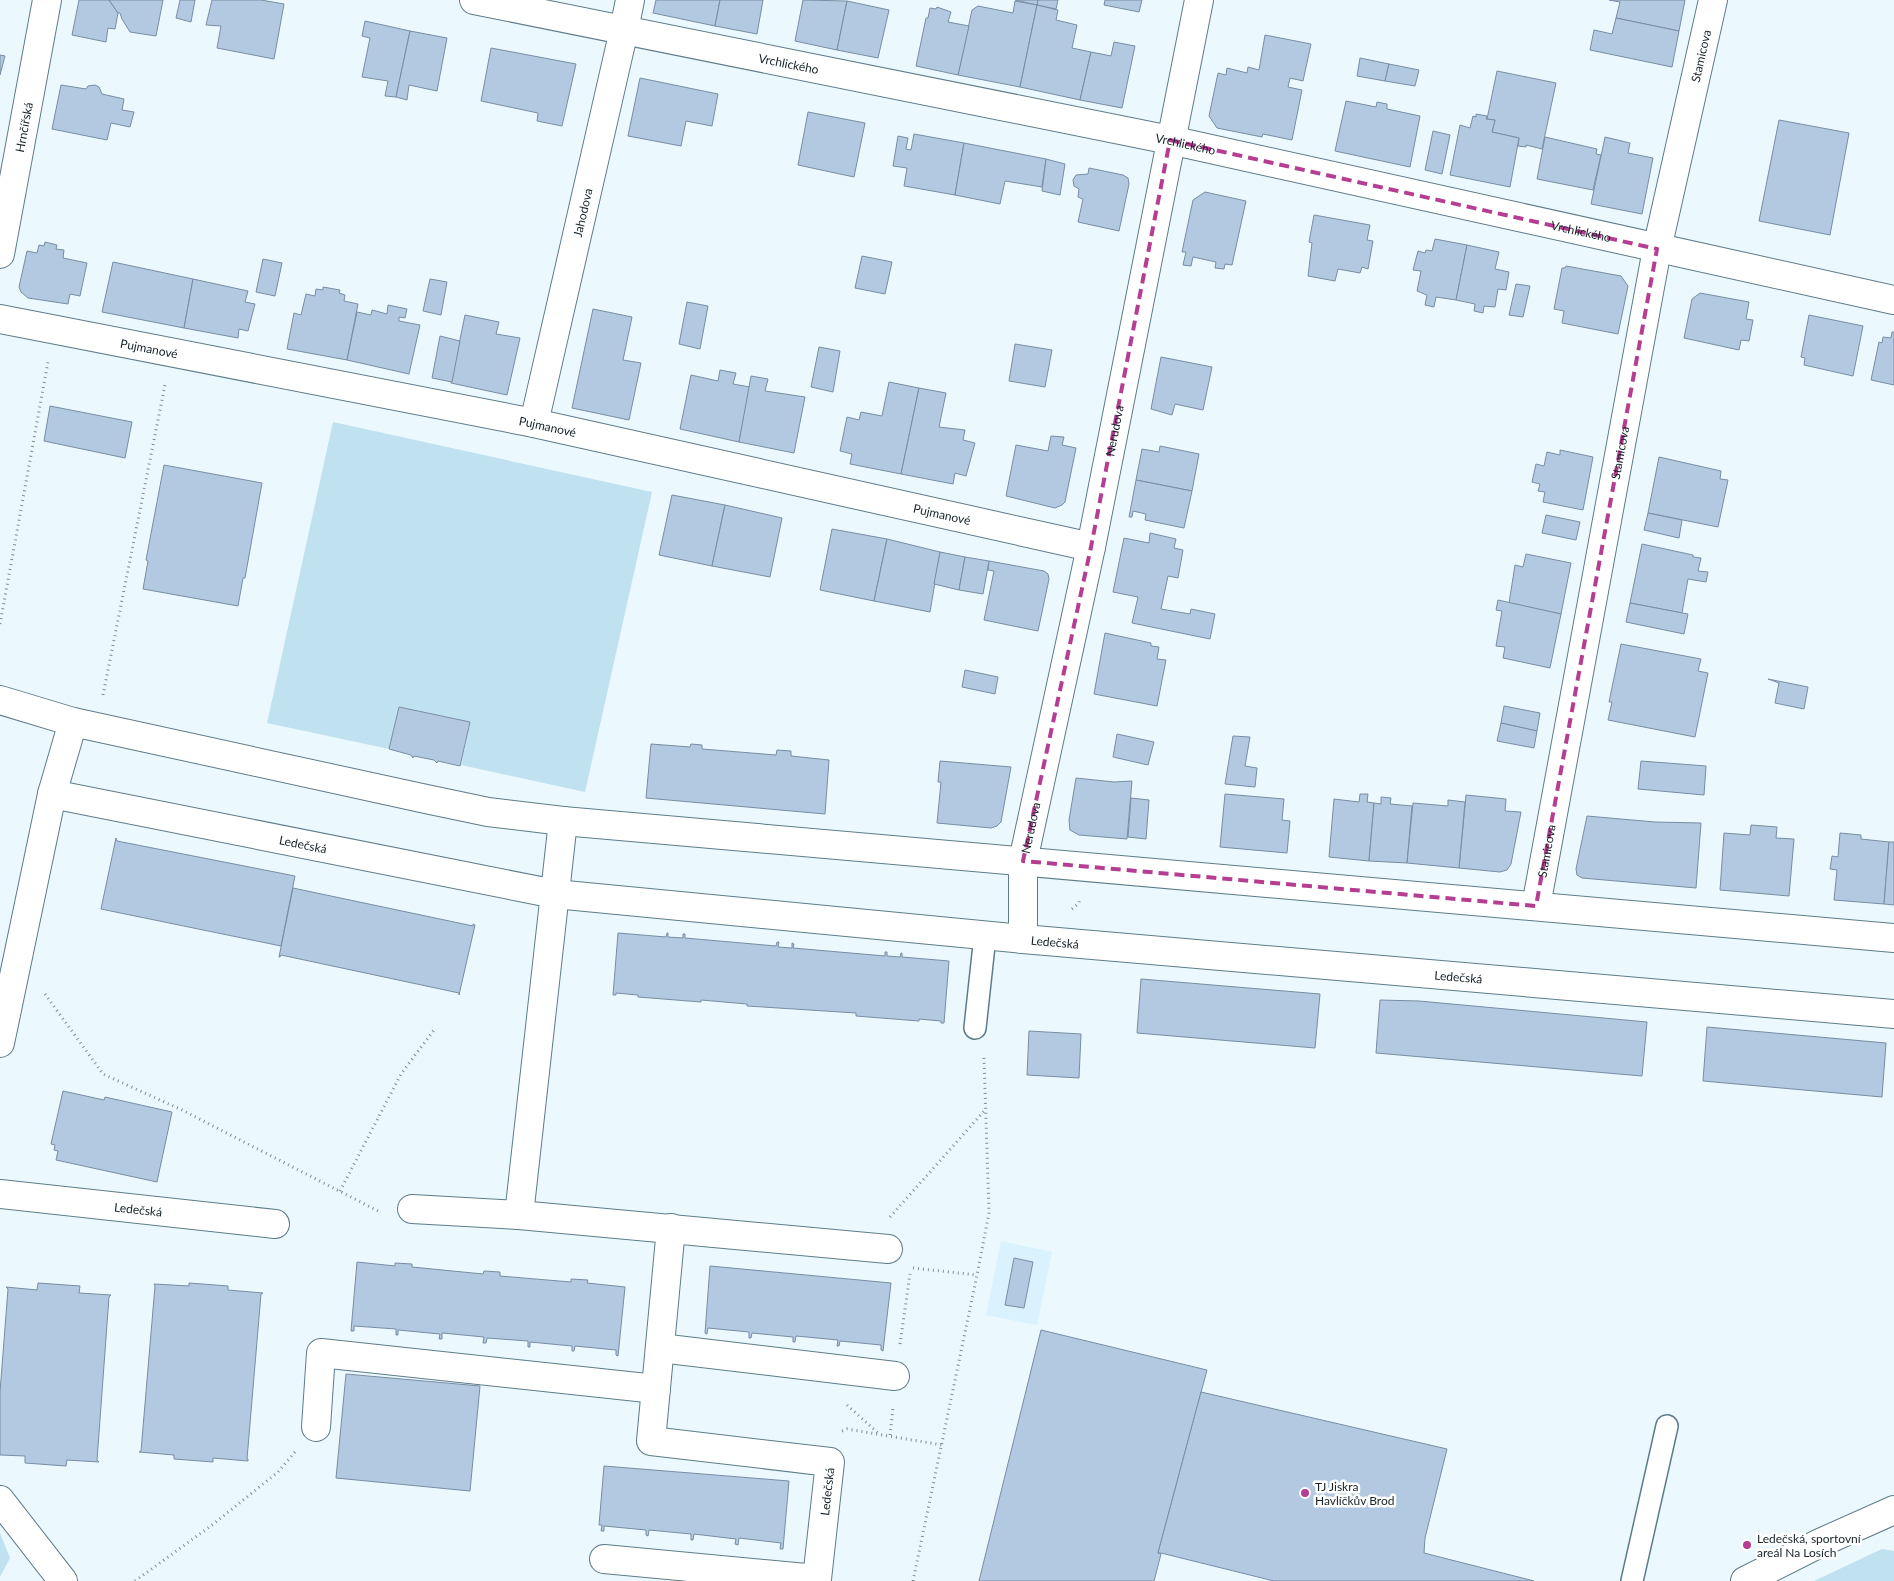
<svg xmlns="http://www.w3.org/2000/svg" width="1894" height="1581" font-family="Lato,sans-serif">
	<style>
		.built { fill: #d9f2fe }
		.green { fill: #c0e1ef }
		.building { fill: #b3c9e1; stroke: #788da4 }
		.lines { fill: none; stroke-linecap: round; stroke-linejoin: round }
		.service-casing { stroke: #5d7c8a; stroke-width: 24 }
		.minor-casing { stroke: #5d7c8a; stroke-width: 30 }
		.secondary-casing { stroke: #5d7c8a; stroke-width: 30 }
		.path { stroke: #808d93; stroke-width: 3; stroke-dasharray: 1 4; stroke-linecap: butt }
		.service { stroke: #fff; stroke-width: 21 }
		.minor { stroke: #fff; stroke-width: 28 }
		.secondary { stroke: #fff; stroke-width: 28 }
		.marked { fill: none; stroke: #b63e92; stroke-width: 4; stroke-dasharray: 10 6; stroke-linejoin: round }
		.poi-dot { fill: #b63e92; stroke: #fff; stroke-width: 2 }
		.labels { text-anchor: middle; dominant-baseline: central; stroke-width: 5; stroke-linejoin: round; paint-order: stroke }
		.street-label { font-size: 12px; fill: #162328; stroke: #fff }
		.poi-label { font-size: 12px; fill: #162328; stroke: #fff; text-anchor: start }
	</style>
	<rect width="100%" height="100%" fill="#ebf8fe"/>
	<polygon class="built" points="1001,1241 1052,1252 1037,1325 986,1315"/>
	<g class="green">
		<polygon points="333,422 652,492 585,792 461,765 470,722 399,707 389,749 267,723"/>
		<polygon points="0,1533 10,1558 0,1577"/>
		<polygon points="1882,1549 1894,1551 1894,1581 1814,1581"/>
	</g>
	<g class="building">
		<polygon points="79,0 109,0 118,13 115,29 108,28 106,42 72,35"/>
		<polygon points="109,0 163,0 156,36 130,32 122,19 120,13 118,13"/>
		<polygon points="180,0 195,0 191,22 176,18"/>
		<polygon points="212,0 261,0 284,4 274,59 217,48 221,26 206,25"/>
		<polygon points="656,0 720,0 715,26 653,13"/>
		<polygon points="720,0 763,0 757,34 715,26"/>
		<polygon points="803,0 847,1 837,50 795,41"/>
		<polygon points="1015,0 1038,0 1037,5"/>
		<polygon points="1038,0 1058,0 1056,9 1037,5"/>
		<polygon points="1105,0 1142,0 1139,12 1104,5"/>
		<polygon points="1609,0 1685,0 1679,31 1616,18 1620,2"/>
		<polygon points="847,1 889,10 878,58 837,50"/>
		<polygon points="1015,1 1037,5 1020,87 958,75 972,10 978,6 1013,13"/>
		<polygon points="1037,5 1058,10 1056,20 1077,25 1072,48 1091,52 1080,100 1020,87"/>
		<polygon points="937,7 951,12 948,22 969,26 958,75 916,66 926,18 928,18 930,8 936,9"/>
		<polygon points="1616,18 1679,31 1672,67 1590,50 1594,30 1612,34"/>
		<polygon points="365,21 410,31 396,97 385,96 388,81 362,77 370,38 362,36"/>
		<polygon points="410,31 447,38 437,91 409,85 407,100 396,97"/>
		<polygon points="1265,35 1311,44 1303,81 1290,78 1288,87 1302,90 1292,140 1263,134 1262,137 1217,128 1209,116 1218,73 1226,75 1227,68 1247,73 1248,67 1259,70"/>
		<polygon points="1114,42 1135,46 1122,108 1080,100 1091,52 1111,56"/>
		<polygon points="491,48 576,64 562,126 537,121 538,113 481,101"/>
		<polygon points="0,55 5,56 0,75"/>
		<polygon points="1360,58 1389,64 1385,81 1357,76"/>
		<polygon points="1389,64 1419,70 1415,86 1385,81"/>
		<polygon points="1497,71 1556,83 1542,149 1526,145 1526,147 1518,146 1519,138 1492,132 1495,120 1487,119"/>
		<polygon points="640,78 718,94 712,126 686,121 681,146 628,136"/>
		<polygon points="61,85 86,89 88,86 95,85 99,87 102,94 124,99 122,110 134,112 130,127 111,123 107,140 52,129"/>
		<polygon points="1346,101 1376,107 1377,102 1387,104 1387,109 1420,116 1410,167 1335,151"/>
		<polygon points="808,112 865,123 854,177 798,165"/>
		<polygon points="1476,114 1487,116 1486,119 1495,120 1492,132 1519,138 1510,187 1450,175 1460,125 1470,128 1473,116 1476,117"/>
		<polygon points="1779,120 1849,133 1830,235 1759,221"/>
		<polygon points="1433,131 1450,135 1442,174 1425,170"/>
		<polygon points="914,134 964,143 955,195 904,186 907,168 893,166 898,136 908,138 906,149 911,150"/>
		<polygon points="1545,137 1597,149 1596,154 1601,155 1593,190 1537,179"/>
		<polygon points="1605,137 1630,143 1628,153 1653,158 1642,214 1591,204"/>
		<polygon points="964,143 1046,159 1042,187 1005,181 1000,204 955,195"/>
		<polygon points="1046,159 1065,164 1060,195 1042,191"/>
		<polygon points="1089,168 1123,175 1128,178 1129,184 1119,231 1078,222 1083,199 1078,197 1079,189 1074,186 1073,180 1076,175 1088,174"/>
		<polygon points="1205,192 1246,201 1232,265 1225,264 1224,269 1215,268 1216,262 1193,257 1191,266 1183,265 1186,252 1182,252 1193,200"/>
		<polygon points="1314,215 1370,225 1367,240 1373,241 1368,269 1362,267 1360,273 1338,269 1335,281 1308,276 1312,243 1309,242"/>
		<polygon points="1435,239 1467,245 1456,300 1436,297 1434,307 1425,305 1427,295 1417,291 1421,271 1413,270 1418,251 1425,253 1426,250 1432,251"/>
		<polygon points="45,242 57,245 56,249 64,250 63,258 87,263 80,296 70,294 68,304 28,298 21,292 19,287 27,251 37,253 39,245 44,246"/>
		<polygon points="1467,245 1499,252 1495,269 1509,272 1506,290 1498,289 1495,307 1484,306 1483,313 1474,311 1475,304 1456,300"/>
		<polygon points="862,256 892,262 885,294 855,288"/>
		<polygon points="263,259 282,263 275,296 256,292"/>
		<polygon points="113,262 193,279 184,328 102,312"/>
		<polygon points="1566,266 1621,276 1628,286 1618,334 1562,323 1564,311 1554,309 1562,268 1565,268"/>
		<polygon points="193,279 248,291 245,302 255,304 248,331 239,329 238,338 184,328"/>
		<polygon points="430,279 447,282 441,315 423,311"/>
		<polygon points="1516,284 1530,286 1523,317 1509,315"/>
		<polygon points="323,287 340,290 339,293 345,295 344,301 358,304 347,360 287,349 294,313 301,315 306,294 315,296 316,289 323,290"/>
		<polygon points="1700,293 1749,302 1746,319 1753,320 1749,341 1741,340 1739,350 1684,338 1692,299"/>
		<polygon points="687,302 708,306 700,349 679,344"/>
		<polygon points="388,305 407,309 405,318 399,317 399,321 420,325 409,374 347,360 357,312 371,315 372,310 387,314"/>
		<polygon points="593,309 632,317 623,360 641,363 629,420 572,408"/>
		<polygon points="465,315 499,322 496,334 520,338 507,395 451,383"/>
		<polygon points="1809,315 1863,326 1853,376 1804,365 1805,358 1801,357"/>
		<polygon points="1892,332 1894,332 1894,385 1871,380 1879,342 1882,343 1883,337 1891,338"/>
		<polygon points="440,336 460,341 452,382 432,378"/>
		<polygon points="1015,344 1052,350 1045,387 1009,381"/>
		<polygon points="819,347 840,351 833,392 811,387"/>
		<polygon points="1161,357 1212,367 1203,410 1175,404 1172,415 1151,409"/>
		<polygon points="720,370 736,373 733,384 750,387 739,442 680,429 691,375 718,381"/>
		<polygon points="751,376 768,379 765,391 805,397 794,453 739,442"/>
		<polygon points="889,382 919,388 901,474 850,464 852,454 840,451 847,417 859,420 861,412 882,416"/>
		<polygon points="919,388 946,393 939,427 965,430 963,440 975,443 966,476 955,473 953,484 901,474"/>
		<polygon points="50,406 132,422 125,458 44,441"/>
		<polygon points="1051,436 1064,437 1062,445 1076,448 1065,502 1062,505 1055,508 1006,496 1016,445 1048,451"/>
		<polygon points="1160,446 1199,454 1192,491 1136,480 1142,449 1159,452"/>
		<polygon points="1560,450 1593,457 1583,510 1543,502 1545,492 1538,491 1540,484 1532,482 1536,464 1544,466 1547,452 1560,455"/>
		<polygon points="1659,457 1721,471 1720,479 1728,480 1718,527 1648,513"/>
		<polygon points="164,465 262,483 245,578 243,578 238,606 143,589 148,561 146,560"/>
		<polygon points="1136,480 1192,491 1184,528 1145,520 1146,514 1133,511 1132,517 1129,517"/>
		<polygon points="672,495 725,505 712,566 659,555"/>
		<polygon points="725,505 782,518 770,577 712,566"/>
		<polygon points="1648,513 1682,520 1679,538 1644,530"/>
		<polygon points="1546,515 1580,522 1576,540 1542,533"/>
		<polygon points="832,529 887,539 874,601 820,590"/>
		<polygon points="1150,533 1176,539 1174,548 1183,550 1178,578 1168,576 1161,609 1190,614 1191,609 1215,614 1210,639 1132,623 1138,597 1113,592 1124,538 1149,543"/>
		<polygon points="887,539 940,552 930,612 874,601"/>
		<polygon points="1642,544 1693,555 1693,557 1701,558 1698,571 1708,572 1706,582 1688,579 1682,613 1630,603"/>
		<polygon points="940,552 965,557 959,590 934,584"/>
		<polygon points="1526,554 1571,563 1561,614 1509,603 1515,565 1523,567"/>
		<polygon points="965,557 989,561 983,594 959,590"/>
		<polygon points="989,561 1044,571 1048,574 1049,579 1038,631 984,620 994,571 988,570"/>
		<polygon points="1498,600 1561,614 1550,668 1503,658 1505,647 1496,646 1502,611 1496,610"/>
		<polygon points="1630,603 1688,614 1684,634 1626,622"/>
		<polygon points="1105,633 1151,643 1151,646 1159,647 1157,659 1166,660 1157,706 1094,694"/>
		<polygon points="1621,644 1701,659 1698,671 1708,673 1695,737 1608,720 1612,702 1609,702"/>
		<polygon points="965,670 998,677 995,694 962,687"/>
		<polygon points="1768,679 1808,687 1804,709 1775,703 1779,683"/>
		<polygon points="1504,706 1540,713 1537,731 1501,723"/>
		<polygon points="399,707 470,722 460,766 438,761 437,763 434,760 414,756 413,758 411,755 389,749"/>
		<polygon points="1501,723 1537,731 1534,748 1497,741"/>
		<polygon points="1117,734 1154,742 1148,765 1113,757"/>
		<polygon points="1233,736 1250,737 1245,766 1257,768 1255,787 1225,784"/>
		<polygon points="651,744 690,747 691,744 702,745 702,749 776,755 777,750 791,751 791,756 829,760 825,814 646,798"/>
		<polygon points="940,761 1011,767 1001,822 997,826 991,828 937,823 941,782 938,782"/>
		<polygon points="1641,761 1706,766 1704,795 1638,789"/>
		<polygon points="1076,778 1114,782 1132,781 1127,839 1079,835 1070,830 1069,820"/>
		<polygon points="1225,794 1284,799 1282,820 1290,821 1287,853 1220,847"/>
		<polygon points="1360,794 1368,794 1367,802 1374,803 1369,861 1329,857 1334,799 1359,802"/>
		<polygon points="1466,795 1506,799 1505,811 1521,812 1511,864 1507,870 1500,872 1459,868"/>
		<polygon points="1381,797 1391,798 1390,804 1412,806 1407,863 1369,861 1374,803 1381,804"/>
		<polygon points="1131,798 1149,800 1146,839 1128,837"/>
		<polygon points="1448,800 1465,802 1459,868 1407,863 1413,803 1448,806"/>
		<polygon points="1587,816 1655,822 1701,823 1696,888 1582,878 1577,875 1576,869"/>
		<polygon points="1751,825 1777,827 1776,838 1794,839 1789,896 1720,890 1724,833 1750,835"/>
		<polygon points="1840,833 1861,835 1861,839 1889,842 1884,904 1834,900 1837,870 1830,869 1832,856 1838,857"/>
		<polygon points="116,838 117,841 295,876 281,946 101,909"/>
		<polygon points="1889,842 1894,842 1894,905 1884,904"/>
		<polygon points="293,888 473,926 473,924 475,925 459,995 459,993 281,955 280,957 279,957"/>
		<polygon points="618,933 666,937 667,933 668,933 668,937 683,938 683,934 685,934 685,938 776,946 777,942 779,942 778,947 792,948 792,943 794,944 793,948 885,956 885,952 887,952 887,956 900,957 901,953 902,953 902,957 949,961 944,1023 941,1023 941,1021 919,1019 919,1021 856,1016 856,1013 747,1006 747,1004 701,1000 701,1002 638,997 638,995 616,993 616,995 613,995"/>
		<polygon points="1141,979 1320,994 1315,1048 1137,1033"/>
		<polygon points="1380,1000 1419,1001 1647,1022 1642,1076 1376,1053"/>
		<polygon points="1707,1027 1886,1043 1882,1097 1703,1081"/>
		<polygon points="1029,1031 1081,1034 1079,1078 1027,1075"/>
		<polygon points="63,1091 104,1100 105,1097 172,1112 157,1182 56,1160 58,1151 54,1150 55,1145 51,1144"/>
		<polygon points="1014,1258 1033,1262 1024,1308 1005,1305"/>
		<polygon points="357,1262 395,1266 395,1263 412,1264 412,1267 483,1274 484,1271 500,1272 500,1276 571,1282 571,1279 588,1280 587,1283 625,1287 618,1356 616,1355 616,1350 575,1346 574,1351 572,1351 572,1346 530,1342 530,1347 528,1347 528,1341 487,1338 486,1343 483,1343 484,1337 442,1333 442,1339 439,1339 440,1334 398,1330 398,1335 396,1335 396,1329 354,1326 354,1331 351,1331"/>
		<polygon points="710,1266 891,1283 883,1351 881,1350 881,1345 840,1341 839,1346 837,1346 838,1340 796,1336 795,1342 793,1342 793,1337 752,1333 751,1338 749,1338 749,1332 708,1328 707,1334 705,1333"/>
		<polygon points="38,1283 80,1286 79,1293 111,1295 109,1297 97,1460 99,1462 67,1460 66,1466 25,1463 25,1456 0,1455 0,1392 8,1289 6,1287 37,1290"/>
		<polygon points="189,1283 228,1286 228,1290 263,1293 261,1294 247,1459 248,1459 248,1461 213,1458 213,1462 174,1459 174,1455 139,1452 141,1451 155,1286 154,1284 189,1286"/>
		<polygon points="1041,1330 1207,1370 1158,1553 1161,1554 1154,1581 979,1581"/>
		<polygon points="346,1374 480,1386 470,1491 336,1478"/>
		<polygon points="1201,1392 1447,1449 1425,1538 1424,1553 1534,1581 1274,1581 1161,1553 1158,1553"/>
		<polygon points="604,1466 789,1481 783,1549 780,1549 781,1543 739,1538 738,1545 735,1544 736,1539 694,1534 693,1540 691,1540 691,1534 649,1530 648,1536 646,1535 646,1530 604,1526 604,1531 601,1531 602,1525 599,1525"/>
	</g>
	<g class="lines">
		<g class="service-casing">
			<g id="service">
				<polyline points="975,1028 985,936"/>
				<polyline points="1632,1581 1667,1426"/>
			</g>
		</g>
		<g class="minor-casing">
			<g id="minor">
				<path id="s1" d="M474,0L1170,140L1894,300"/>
				<path id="s2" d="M0,254L47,0"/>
				<path id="s3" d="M0,319L534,423L1091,547"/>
				<path id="s4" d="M534,423L624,30L630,0"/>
				<path id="s5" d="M52,794L555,894L1023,939L1894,1014"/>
				<polyline points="563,821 519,1215 888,1249"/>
				<path id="s6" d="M1536,906L1657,249L1713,0"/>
				<path id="s7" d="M1023,939V861L1091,547L1199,0"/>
				<polyline points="0,1043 52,794 73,722"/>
				<path id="s8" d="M0,1194L275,1224"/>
				<polyline points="412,1209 519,1215"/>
				<polyline points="660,1348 895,1376"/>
				<polyline points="316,1427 321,1353 656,1389"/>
				<polyline points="0,1500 63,1581"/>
				<path id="s9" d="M604,1559L817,1579L830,1462L651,1441L671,1228"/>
				<polyline points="1745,1581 1820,1543 1894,1510"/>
			</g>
		</g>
		<g class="secondary-casing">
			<polyline id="secondary" points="0,700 73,722 426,799 488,812 563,821 1894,938"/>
		</g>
		<g class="path">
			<polyline points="0,624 48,362"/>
			<polyline points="103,695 165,385"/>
			<polyline points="1072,909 1079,903 1080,899"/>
			<polyline points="45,994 103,1074 182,1110 380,1212"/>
			<polyline points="340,1191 401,1074 434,1030"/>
			<polyline points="890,1217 986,1109"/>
			<polyline points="913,1268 977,1275"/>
			<polyline points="900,1344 910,1274"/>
			<polyline points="847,1405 878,1433"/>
			<polyline points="842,1431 847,1429 942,1445"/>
			<polyline points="890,1435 893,1408"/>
			<polyline points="135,1581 212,1525 278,1472 295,1452"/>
			<polyline points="913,1581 977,1275 989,1213 984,1057"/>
		</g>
		<use href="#service" class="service"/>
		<use href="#minor" class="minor"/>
		<use href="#secondary" class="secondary"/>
	</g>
	<path class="marked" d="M1170,140L1657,249L1536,906L1023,861L1091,547Z"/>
	<g class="poi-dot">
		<circle cx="1305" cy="1493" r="5"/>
		<circle cx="1747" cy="1545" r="5"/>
	</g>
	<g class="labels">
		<g class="street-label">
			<text stroke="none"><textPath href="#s6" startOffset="866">Stamicova</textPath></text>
			<text stroke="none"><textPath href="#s1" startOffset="321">Vrchlického</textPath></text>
			<text stroke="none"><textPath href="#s2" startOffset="129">Hrnčířská</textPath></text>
			<text stroke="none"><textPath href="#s1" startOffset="726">Vrchlického</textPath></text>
			<text stroke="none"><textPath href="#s4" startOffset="216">Jahodova</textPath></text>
			<text stroke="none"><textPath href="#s1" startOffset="1131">Vrchlického</textPath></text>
			<text stroke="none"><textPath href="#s3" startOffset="152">Pujmanové</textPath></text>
			<text stroke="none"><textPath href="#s3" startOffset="558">Pujmanové</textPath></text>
			<text stroke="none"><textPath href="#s7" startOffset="518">Nerudova</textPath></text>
			<text stroke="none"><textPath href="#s6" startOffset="461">Stamicova</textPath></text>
			<text stroke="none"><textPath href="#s3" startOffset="962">Pujmanové</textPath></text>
			<text stroke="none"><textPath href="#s7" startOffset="112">Nerudova</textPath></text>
			<text stroke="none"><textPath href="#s5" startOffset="256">Ledečská</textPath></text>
			<text stroke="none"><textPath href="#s6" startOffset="56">Stamicova</textPath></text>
			<text stroke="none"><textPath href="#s5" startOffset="1015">Ledečská</textPath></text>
			<text stroke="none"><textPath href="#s5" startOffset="1420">Ledečská</textPath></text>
			<text stroke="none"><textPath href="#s8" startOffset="139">Ledečská</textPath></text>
			<text stroke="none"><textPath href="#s9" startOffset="302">Ledečská</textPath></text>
		</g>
		<g class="poi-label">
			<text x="1315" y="1486">TJ Jiskra<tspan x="1315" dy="14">Havlíčkův Brod</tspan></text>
			<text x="1757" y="1538">Ledečská, sportovní<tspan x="1757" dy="14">areál Na Losích</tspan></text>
		</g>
	</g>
</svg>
